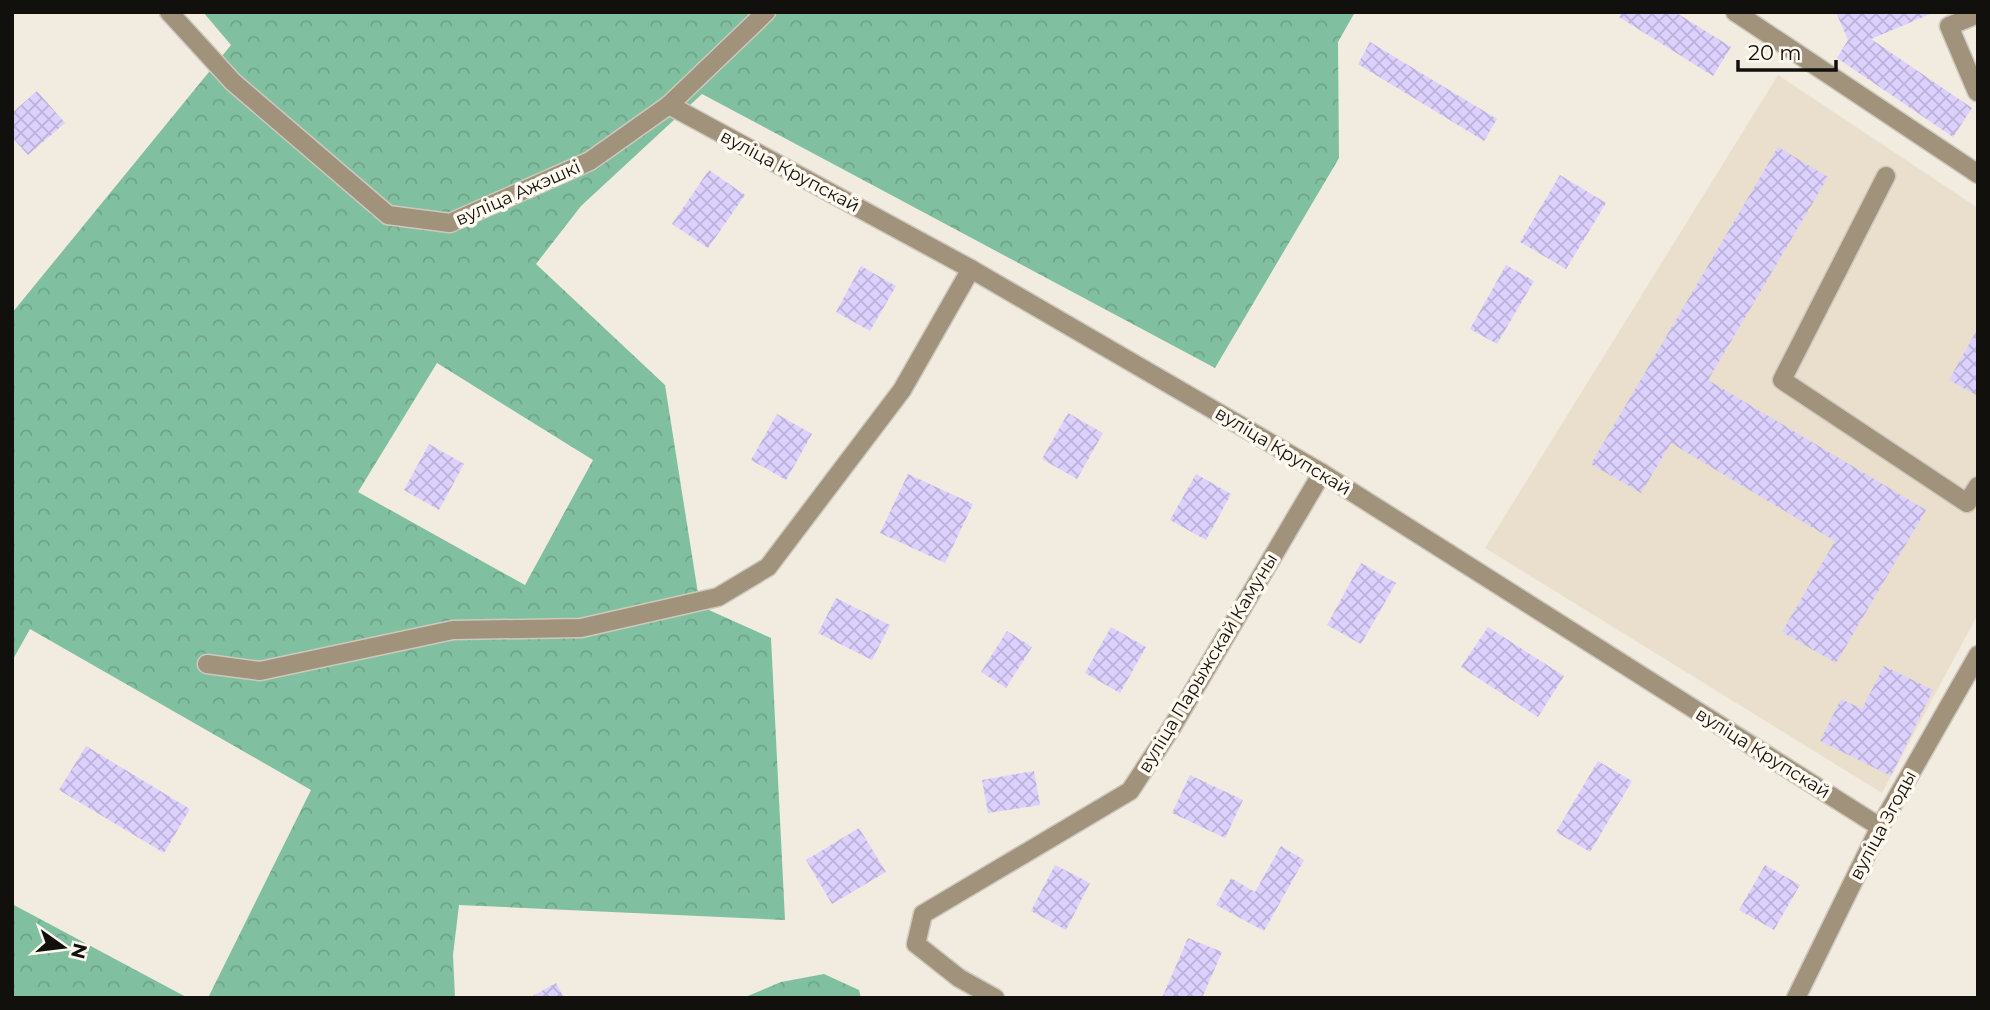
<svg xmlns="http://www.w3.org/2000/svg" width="1990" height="1010" font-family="Montserrat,sans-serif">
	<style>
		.built { fill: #eadfcd }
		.forest { fill: url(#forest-crowns); fill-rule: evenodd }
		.building { fill: url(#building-cross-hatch) }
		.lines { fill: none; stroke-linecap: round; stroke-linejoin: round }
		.minor-casing { stroke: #cec8be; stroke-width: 21 }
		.minor { stroke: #a0927b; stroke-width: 18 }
		.labels { text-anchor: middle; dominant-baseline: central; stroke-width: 7; stroke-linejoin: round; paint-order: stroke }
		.street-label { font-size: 18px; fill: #12100c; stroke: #fff9f0 }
	</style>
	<defs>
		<pattern id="forest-crowns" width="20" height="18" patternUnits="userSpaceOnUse" patternTransform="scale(1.75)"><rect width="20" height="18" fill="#80c0a0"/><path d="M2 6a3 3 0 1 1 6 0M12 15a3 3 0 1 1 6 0" fill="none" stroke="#6ea489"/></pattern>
		<pattern id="building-cross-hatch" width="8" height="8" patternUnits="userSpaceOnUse" patternTransform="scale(1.75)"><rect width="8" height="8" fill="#dcd0ff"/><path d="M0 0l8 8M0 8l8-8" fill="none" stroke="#bcb2d9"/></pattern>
	</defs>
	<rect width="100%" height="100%" fill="#f2ebe0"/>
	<polygon class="built" points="1778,75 1978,208 1978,614 1882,793 1485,548"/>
	<g class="forest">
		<path d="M203,12H1355L1338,42L1339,158L1215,368L702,94L581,206L536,264L665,385L700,606L771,638L785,920L459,905L453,955L455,998H208L311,790L30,629L12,661V313L231,45ZM437,363L593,460L525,585L358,492Z"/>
		<polygon points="12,904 188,998 12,998"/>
		<polygon points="824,974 859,990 861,998 743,998 781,982"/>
	</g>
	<g class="building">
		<polygon points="1622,12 1675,12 1731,47 1713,76 1619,17"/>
		<polygon points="1836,12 1935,12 1871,39 1972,108 1953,137 1837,58 1848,40"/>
		<polygon points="1370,42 1497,119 1484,141 1358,64"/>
		<polygon points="37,91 65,123 28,155 12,137 12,113"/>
		<polygon points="1778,147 1828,177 1708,380 1926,510 1836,663 1782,632 1835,541 1671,443 1641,493 1591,464"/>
		<polygon points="709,170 745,195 708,248 672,224"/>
		<polygon points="1560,175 1606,203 1566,269 1520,242"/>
		<polygon points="1506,265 1534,281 1497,344 1470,329"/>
		<polygon points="861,266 896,286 870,331 836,312"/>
		<polygon points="1978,328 1978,396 1949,380"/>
		<polygon points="1068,413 1103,433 1077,479 1042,459"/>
		<polygon points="777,414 812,434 786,480 751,460"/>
		<polygon points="429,444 464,464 439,510 404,490"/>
		<polygon points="908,474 973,504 945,563 880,533"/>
		<polygon points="1196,474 1231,494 1206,540 1170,520"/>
		<polygon points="1361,563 1396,583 1361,644 1327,625"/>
		<polygon points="836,598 890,625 872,660 818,633"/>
		<polygon points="1111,627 1146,647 1120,693 1085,673"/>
		<polygon points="1488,627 1564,676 1538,717 1461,667"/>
		<polygon points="1007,631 1032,647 1006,688 981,672"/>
		<polygon points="1884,666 1933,690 1891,776 1820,741 1841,699 1862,709"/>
		<polygon points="86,746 190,809 164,853 59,790"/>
		<polygon points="1598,761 1632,781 1590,852 1556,832"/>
		<polygon points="1034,771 1040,805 988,813 982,780"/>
		<polygon points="1190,775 1243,800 1225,838 1172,813"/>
		<polygon points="859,828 886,872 832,904 806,860"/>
		<polygon points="1281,846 1304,860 1264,931 1216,905 1231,878 1255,892"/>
		<polygon points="1055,865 1090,883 1066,930 1031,911"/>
		<polygon points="1765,865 1800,885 1774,930 1739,910"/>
		<polygon points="1188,938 1222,952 1202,998 1162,998"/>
		<polygon points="556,983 564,998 529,998"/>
	</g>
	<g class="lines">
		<g class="minor-casing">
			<g id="minor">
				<polyline points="169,12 233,82 388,215 450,223 590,161 669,105 766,12"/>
				<polyline points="1735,12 1978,174"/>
				<polyline points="1977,92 1949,26 1978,14"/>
				<polyline points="669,105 971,269 1322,473 1880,827"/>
				<polyline points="1886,176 1782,380 1967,503 1978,486"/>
				<polyline points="207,664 260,671 453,630 581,628 718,597 768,567 902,390 971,269"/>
				<polyline points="995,998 959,978 916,944 923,914 1130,791 1172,727 1322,473"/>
				<polyline points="1796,998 1880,827 1978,655"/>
			</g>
		</g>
		<use href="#minor" class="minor"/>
	</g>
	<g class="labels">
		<g class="street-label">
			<text transform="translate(790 171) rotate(28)">вуліца Крупскай</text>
			<text transform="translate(518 193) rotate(-24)">вуліца Ажэшкі</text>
			<text transform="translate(1283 451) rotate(31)">вуліца Крупскай</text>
			<text transform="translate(1208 663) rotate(-59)">вуліца Парыжскай Камуны</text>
			<text transform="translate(1763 753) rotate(32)">вуліца Крупскай</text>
			<text transform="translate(1883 825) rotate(-62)">вуліца Згоды</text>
		</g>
	</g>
	<rect width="1990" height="1010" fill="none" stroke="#12100c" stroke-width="28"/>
	<g transform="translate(63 947) rotate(104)" stroke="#fff9f0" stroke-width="5" paint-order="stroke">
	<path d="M0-5L12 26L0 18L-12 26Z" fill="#12100c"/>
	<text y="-10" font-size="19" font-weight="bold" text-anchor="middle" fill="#12100c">N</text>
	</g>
	<path d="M1738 60v10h98v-10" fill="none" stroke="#12100c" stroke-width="3.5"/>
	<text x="1748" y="60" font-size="21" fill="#12100c" stroke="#fff9f0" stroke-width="5" paint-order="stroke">20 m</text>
</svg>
